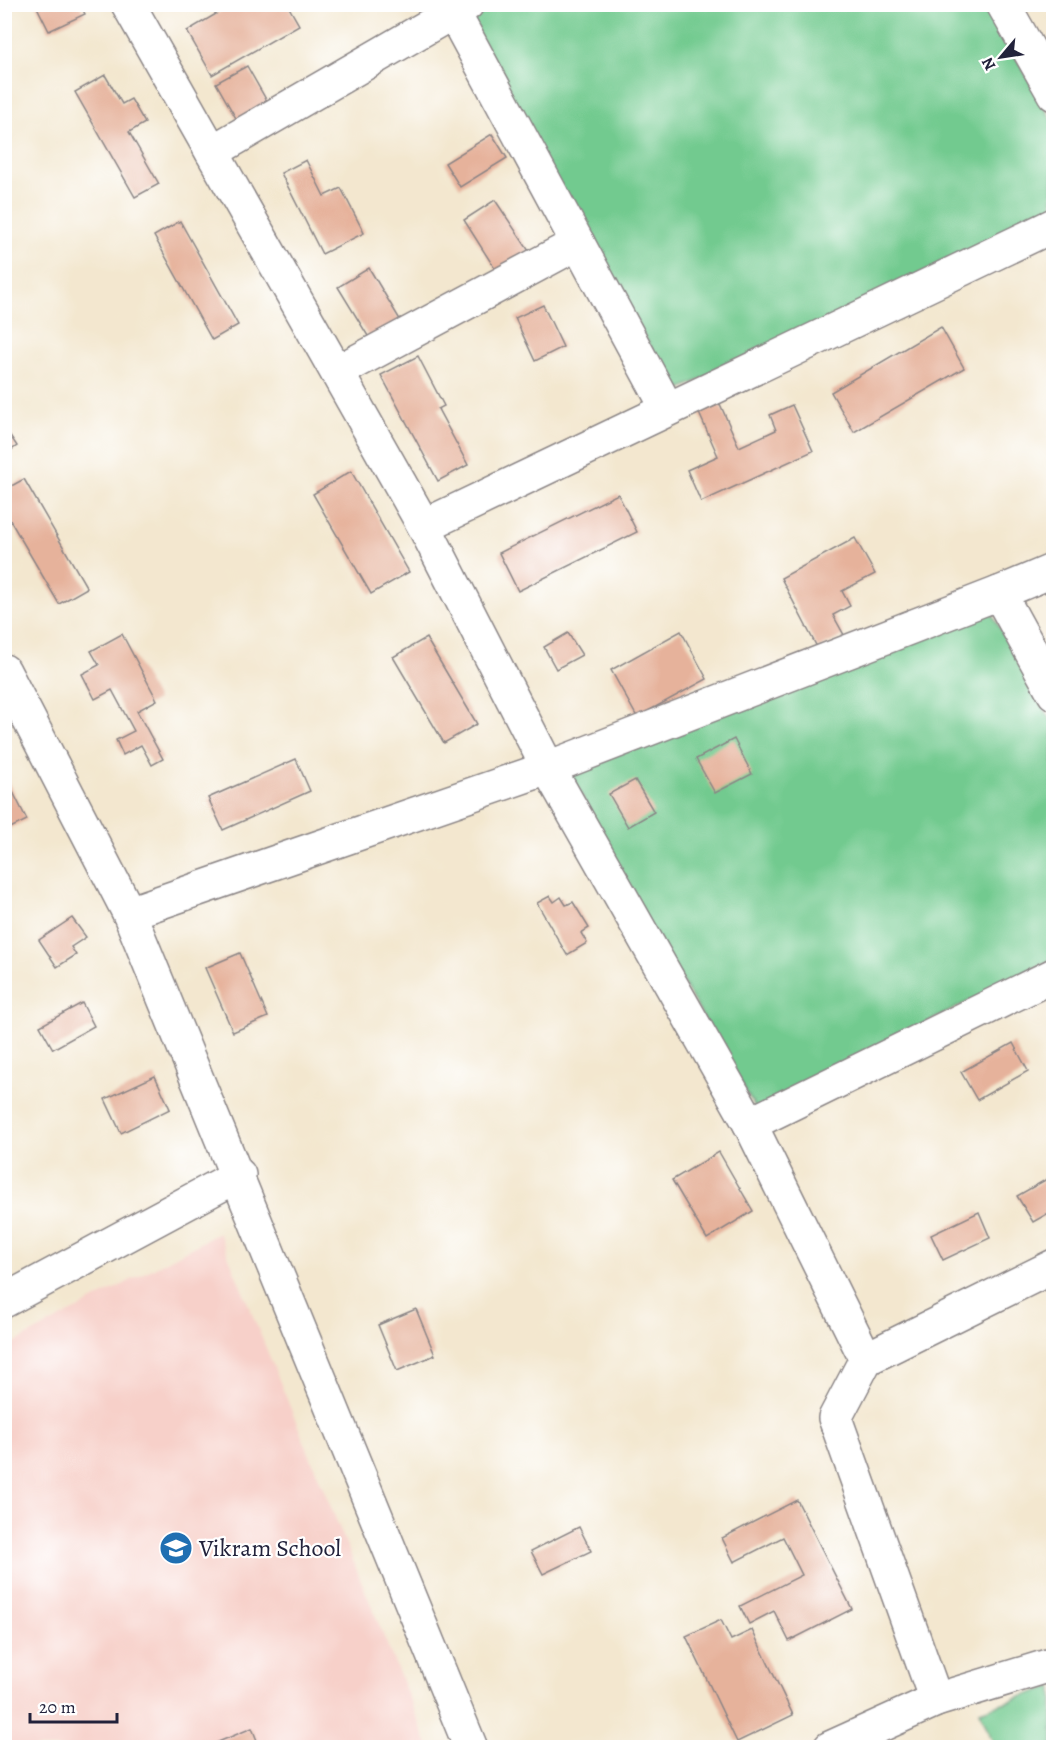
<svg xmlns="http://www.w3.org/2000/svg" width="1058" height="1752" font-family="Alegreya,serif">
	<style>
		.built { fill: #f7d0c9 }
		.green { fill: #72ca8f; stroke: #4a7665; stroke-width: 1.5 }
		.building { fill: #e6b29b }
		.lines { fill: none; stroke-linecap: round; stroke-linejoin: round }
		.minor-casing { stroke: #8a8485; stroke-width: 36 }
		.minor { stroke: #fff; stroke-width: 33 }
		.labels { text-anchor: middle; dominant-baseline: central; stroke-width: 4.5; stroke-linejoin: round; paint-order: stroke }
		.poi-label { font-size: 24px; fill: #22223b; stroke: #fff; text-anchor: start }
	</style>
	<rect width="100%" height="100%" fill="#fff"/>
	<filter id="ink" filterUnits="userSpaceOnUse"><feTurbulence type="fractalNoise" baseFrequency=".0167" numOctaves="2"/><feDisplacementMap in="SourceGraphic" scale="12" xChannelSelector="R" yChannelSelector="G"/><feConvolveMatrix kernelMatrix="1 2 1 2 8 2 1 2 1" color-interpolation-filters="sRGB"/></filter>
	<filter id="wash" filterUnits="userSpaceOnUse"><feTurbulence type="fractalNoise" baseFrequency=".008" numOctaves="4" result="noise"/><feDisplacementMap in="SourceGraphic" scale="24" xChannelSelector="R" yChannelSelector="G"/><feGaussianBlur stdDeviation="1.35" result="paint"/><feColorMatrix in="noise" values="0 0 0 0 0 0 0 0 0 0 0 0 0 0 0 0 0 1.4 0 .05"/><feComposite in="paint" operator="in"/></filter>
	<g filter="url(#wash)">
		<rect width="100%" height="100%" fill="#f3e7cf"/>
		<polygon class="built" points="219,1233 429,1747 5,1748 5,1348"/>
		<g class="green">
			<polygon points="489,4 986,5 1053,122 1053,219 676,391 462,20"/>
			<polygon points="990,610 1053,724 1053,959 756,1109 629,890 569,770"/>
			<polygon points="1053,1686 1053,1747 995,1747 980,1711"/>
		</g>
		<g id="blocks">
			<g class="building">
				<polygon points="233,4 287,4 299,25 212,75 187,31"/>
				<polygon points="36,5 80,5 85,14 49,31"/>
				<polygon points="247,66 268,103 237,120 216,83"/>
				<polygon points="105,75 122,104 131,99 145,123 129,132 159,184 135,197 75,92"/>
				<polygon points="492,134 507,158 460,187 445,163"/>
				<polygon points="306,160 324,196 341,188 364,233 322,254 281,173"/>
				<polygon points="495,200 529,251 497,272 464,220"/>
				<polygon points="180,221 238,325 212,340 154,236"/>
				<polygon points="369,268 402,323 371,341 338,287"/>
				<polygon points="543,305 563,347 535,361 515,318"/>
				<polygon points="941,327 964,368 854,432 831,392"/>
				<polygon points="418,356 444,406 438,409 468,465 438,481 381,375"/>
				<polygon points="720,404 739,447 776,430 770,415 792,405 813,451 701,502 687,470 718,456 699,413"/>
				<polygon points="5,428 17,446 5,454"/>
				<polygon points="351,471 409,572 371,594 313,494"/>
				<polygon points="24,479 87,588 59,604 4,510 4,490"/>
				<polygon points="618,494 637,532 518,591 499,553"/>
				<polygon points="855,538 875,574 842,591 850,606 833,615 844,635 818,649 781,578"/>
				<polygon points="681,631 707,679 637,717 611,670"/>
				<polygon points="568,633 582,655 556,669 544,647"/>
				<polygon points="122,634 157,700 137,711 163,759 152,765 141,745 123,755 116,740 134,731 112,690 95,699 82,674 99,665 91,651"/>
				<polygon points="426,638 477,724 444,743 393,657"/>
				<polygon points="734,739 752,774 715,793 696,759"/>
				<polygon points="296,759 310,791 223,830 208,798"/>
				<polygon points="4,774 27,820 4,831"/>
				<polygon points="635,780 654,812 628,827 609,794"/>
				<polygon points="550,896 554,902 561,897 566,905 573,902 589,928 581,933 587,943 567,955 537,903"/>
				<polygon points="72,918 86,937 71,947 76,955 57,967 39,940"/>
				<polygon points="240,953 268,1017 233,1032 205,968"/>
				<polygon points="82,1003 94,1026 53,1049 40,1026"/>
				<polygon points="1013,1043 1028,1071 977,1100 961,1072"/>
				<polygon points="155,1076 170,1109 121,1133 105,1099"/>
				<polygon points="719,1152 753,1211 707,1239 672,1180"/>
				<polygon points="1054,1175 1054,1210 1033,1222 1017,1196"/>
				<polygon points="979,1212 990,1238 943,1260 931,1235"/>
				<polygon points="416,1309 435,1355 397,1371 378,1325"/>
				<polygon points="797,1500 852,1609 789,1641 774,1611 749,1624 740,1606 802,1575 783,1537 734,1562 722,1538"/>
				<polygon points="579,1527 591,1551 543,1574 531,1551"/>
				<polygon points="721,1620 731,1640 752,1630 793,1715 737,1742 686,1636"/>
				<polygon points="252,1728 260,1748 206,1748 206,1747"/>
			</g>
		</g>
	</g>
	<g filter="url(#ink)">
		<use href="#blocks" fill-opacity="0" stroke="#8a8485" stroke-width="1.5"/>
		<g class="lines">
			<g class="minor-casing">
				<g id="minor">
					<polyline points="128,4 424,526 548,768 750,1124 866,1359 835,1418 936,1700"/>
					<polyline points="1003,4 1054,94"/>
					<polyline points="453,12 667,408"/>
					<polyline points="212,152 467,4"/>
					<polyline points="337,372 578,243"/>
					<polyline points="424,526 1054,225"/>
					<polyline points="999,593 1054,693"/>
					<polyline points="4,671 129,913 471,1748"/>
					<polyline points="129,913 548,768 999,593 1054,570"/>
					<polyline points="750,1124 1054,975"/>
					<polyline points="4,1301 239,1175"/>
					<polyline points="866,1359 1054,1266"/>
					<polyline points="830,1748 936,1700 1054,1664"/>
				</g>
			</g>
			<use href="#minor" class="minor"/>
		</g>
	</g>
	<defs>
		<g id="school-disc" transform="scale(1.725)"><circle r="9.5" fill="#1f6fb2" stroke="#fff"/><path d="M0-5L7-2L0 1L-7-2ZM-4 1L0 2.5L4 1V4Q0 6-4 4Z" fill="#fff"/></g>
	</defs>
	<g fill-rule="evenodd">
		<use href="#school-disc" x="176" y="1548"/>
	</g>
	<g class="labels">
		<g class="poi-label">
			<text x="199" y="1548">Vikram School</text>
		</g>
	</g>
	<rect width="1058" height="1752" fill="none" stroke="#fff" stroke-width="24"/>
	<g transform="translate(1001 57) rotate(241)" stroke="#ffffff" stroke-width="4.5" paint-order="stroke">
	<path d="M0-4.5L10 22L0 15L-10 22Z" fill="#22223b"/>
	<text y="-9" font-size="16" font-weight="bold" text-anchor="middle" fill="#22223b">N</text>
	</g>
	<path d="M30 1713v9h87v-9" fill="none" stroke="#22223b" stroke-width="3"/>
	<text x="39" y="1713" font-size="18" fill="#22223b" stroke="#ffffff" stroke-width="4.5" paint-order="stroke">20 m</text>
</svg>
